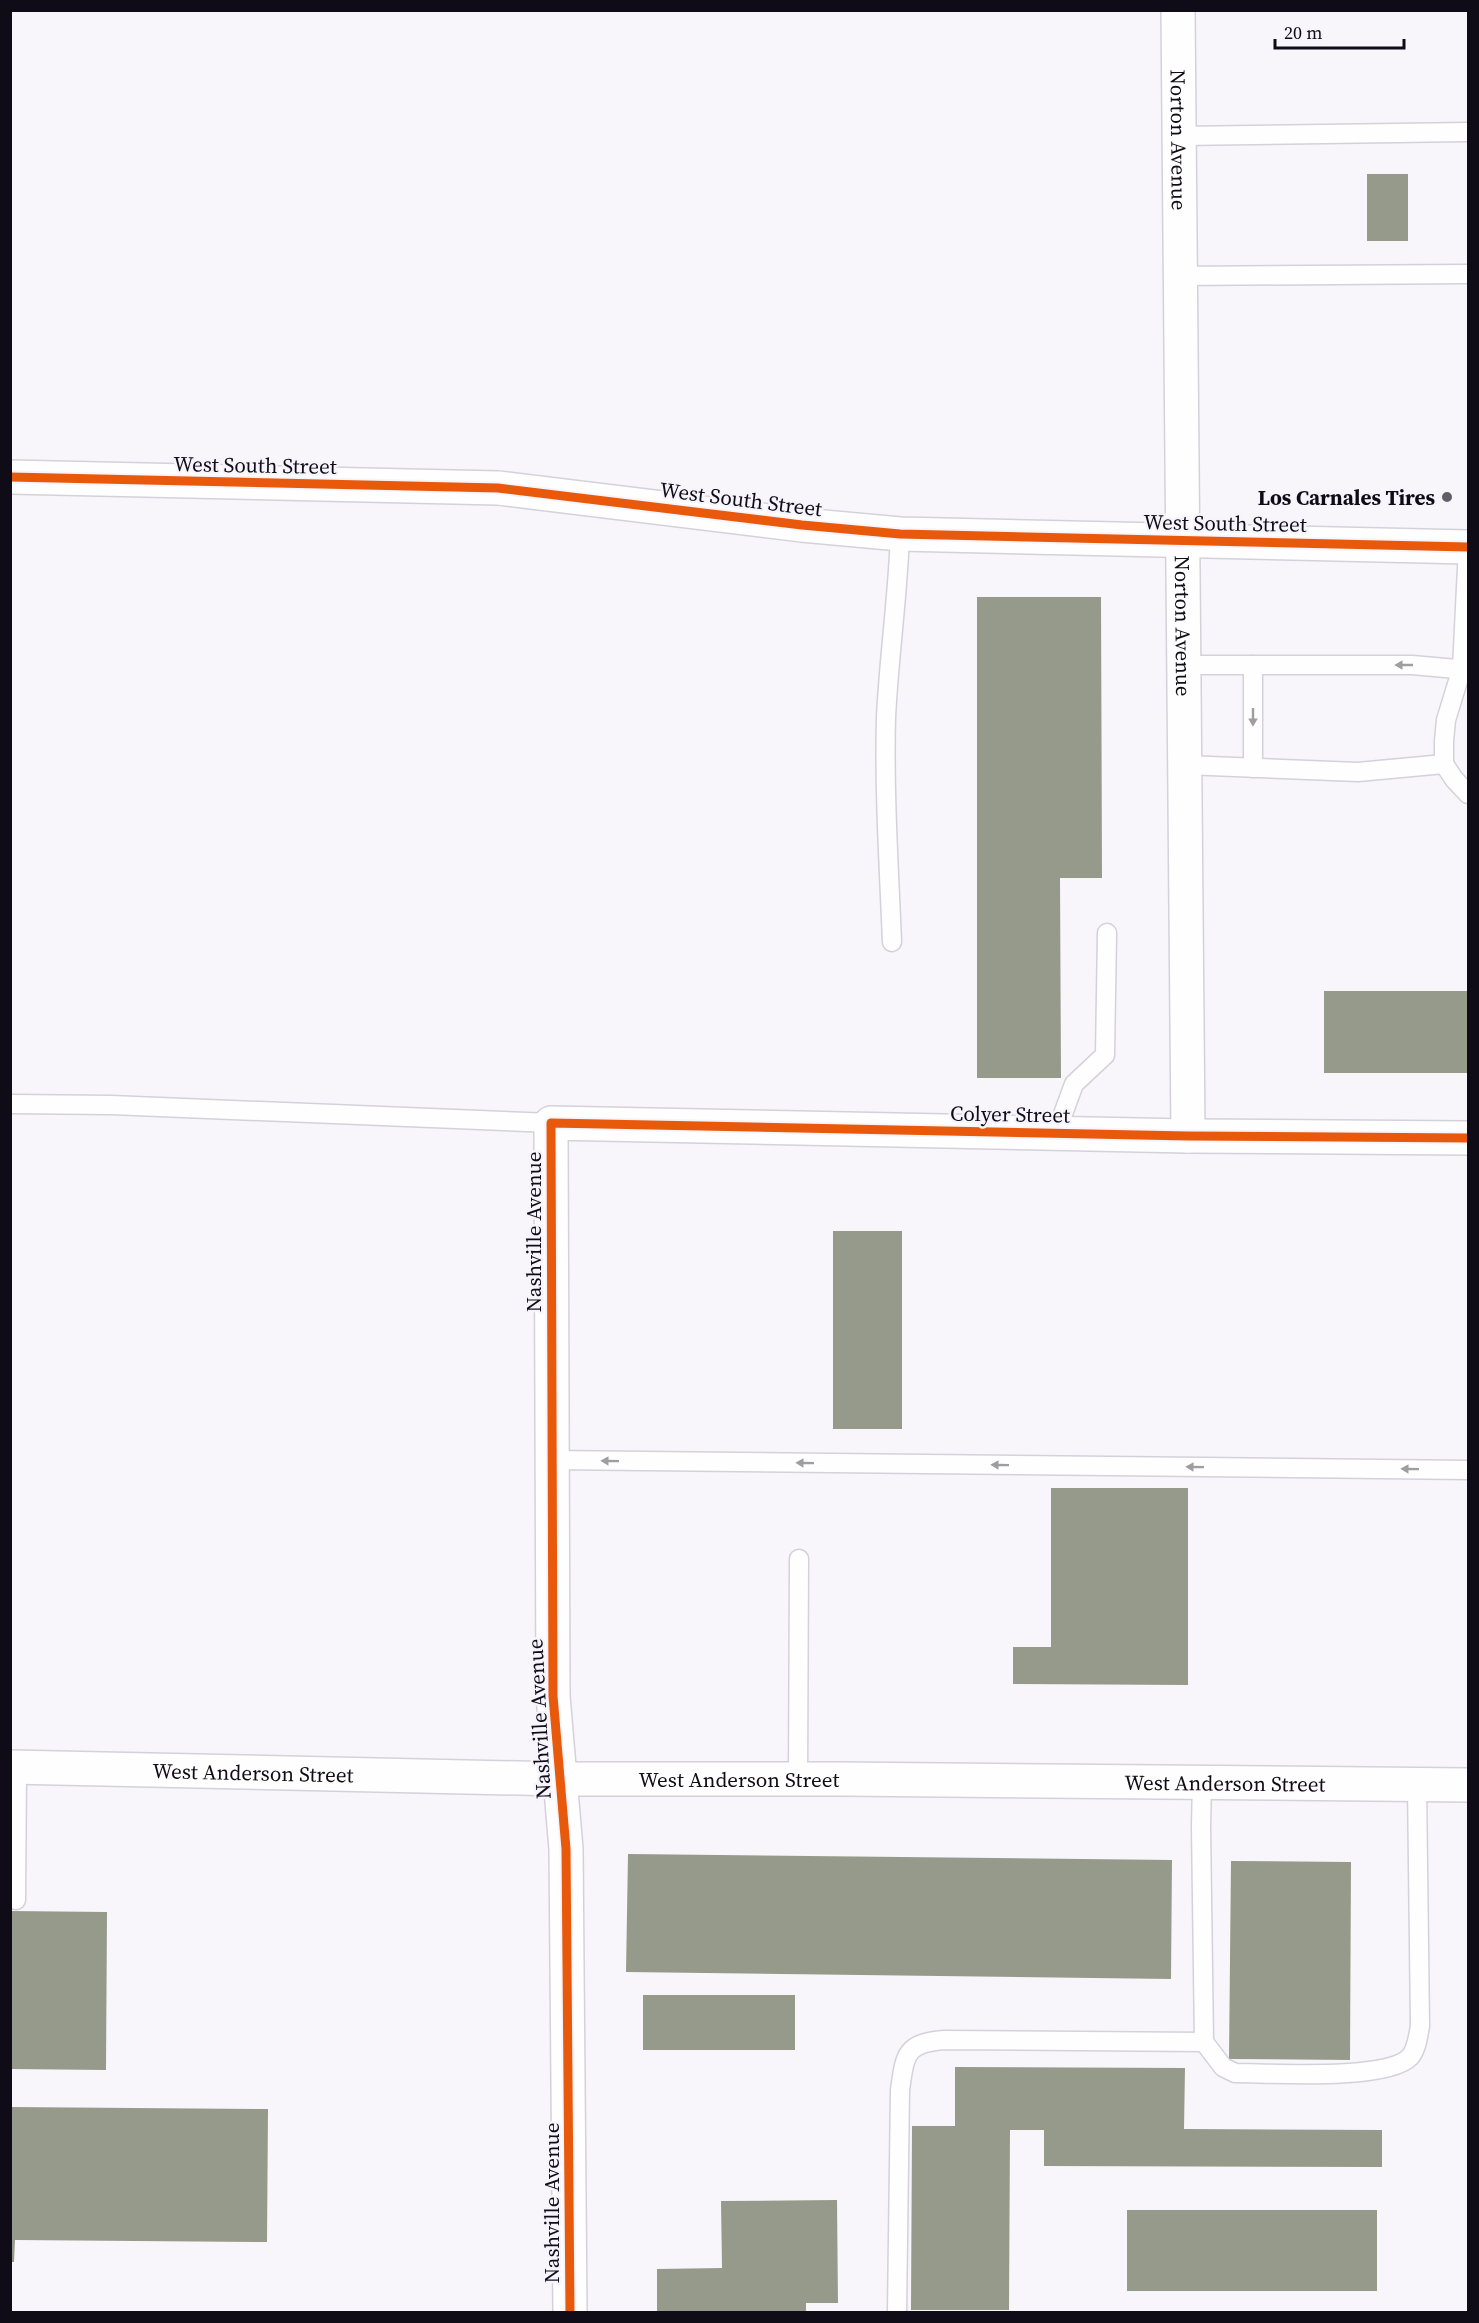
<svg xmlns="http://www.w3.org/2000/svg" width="1479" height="2323" font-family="'Source Serif 4',serif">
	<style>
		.building { fill: #969a8a }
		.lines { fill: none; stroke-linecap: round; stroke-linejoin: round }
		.service-casing { stroke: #d4d1da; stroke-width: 21 }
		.minor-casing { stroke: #d4d1da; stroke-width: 36 }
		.tertiary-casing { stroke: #d4d1da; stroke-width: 36 }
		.service { stroke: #fefefe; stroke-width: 18 }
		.minor { stroke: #fefefe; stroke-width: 33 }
		.tertiary { stroke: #fefefe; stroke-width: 33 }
		.cycleway-casing { stroke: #f7f5fc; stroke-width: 13 }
		.cycleway { stroke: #e8590c; stroke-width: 9 }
		.oneway { fill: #9f9da2 }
		.poi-dot { fill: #615e67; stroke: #f7f5fc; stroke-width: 2 }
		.labels { text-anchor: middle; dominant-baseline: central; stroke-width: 5; stroke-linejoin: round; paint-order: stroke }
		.street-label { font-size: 21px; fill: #100c17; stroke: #f7f5fc }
		.poi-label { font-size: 21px; font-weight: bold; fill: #100c17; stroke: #f7f5fc; text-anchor: end }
	</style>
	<rect width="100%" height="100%" fill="#f8f6fb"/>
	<g class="building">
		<rect x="1367" y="174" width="41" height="67"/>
		<polygon points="977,597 1101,597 1102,878 1060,878 1061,1078 977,1078"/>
		<rect x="1324" y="991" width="144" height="82"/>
		<rect x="833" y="1231" width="69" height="198"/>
		<polygon points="1051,1488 1188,1488 1188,1685 1013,1684 1013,1647 1051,1647"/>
		<polygon points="628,1854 1172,1860 1171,1979 626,1972"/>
		<polygon points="1231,1861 1351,1862 1350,2060 1229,2059"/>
		<polygon points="10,1911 107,1912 106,2070 10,2069"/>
		<rect x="643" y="1995" width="152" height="55"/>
		<polygon points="955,2067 1185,2068 1184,2129 1382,2130 1382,2167 1044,2166 1044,2130 1010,2130 1009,2310 911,2310 912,2126 955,2126"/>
		<polygon points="10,2107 268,2109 267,2242 15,2240 14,2262 10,2262"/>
		<polygon points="837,2200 838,2303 806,2303 806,2312 657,2312 657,2269 722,2268 721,2201"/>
		<rect x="1127" y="2210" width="250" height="81"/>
	</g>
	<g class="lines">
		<g class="service-casing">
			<g id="service">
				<polyline points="1179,136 1468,132"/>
				<polyline points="1180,276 1468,274"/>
				<polyline points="1468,547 1462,668 1446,720 1444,741 1444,764 1454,779 1468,794"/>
				<polyline points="1184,665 1412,665 1468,670"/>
				<polyline points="1253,665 1253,768"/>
				<polyline points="1185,765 1358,772 1444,764"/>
				<path d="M892,942C889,867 884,792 886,717C889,656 898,595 900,534"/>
				<polyline points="10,1104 111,1105 551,1123"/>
				<polyline points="1056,1133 1074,1084 1105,1055 1107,933"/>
				<polyline points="551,1460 1468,1470"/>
				<polyline points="798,1779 799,1559"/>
				<polyline points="16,1900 17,1767"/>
				<path d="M1204,2042L1223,2067L1235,2073C1270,2073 1387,2081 1410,2057C1417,2049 1418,2036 1420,2026L1417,1784"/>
				<path d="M897,2312L900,2090C905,2055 905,2043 944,2040L1204,2042L1201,1826L1202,1782"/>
			</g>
		</g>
		<g class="minor-casing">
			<g id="minor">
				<path id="s1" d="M1178,10L1188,1136"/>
				<polyline points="570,2312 566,1849 553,1696 551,1123 1188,1136 1468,1138"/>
			</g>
		</g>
		<g class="tertiary-casing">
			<g id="tertiary">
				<polyline points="10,477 498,488 802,525 900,534 1468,547"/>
				<path id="s2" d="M10,1767L560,1779H841L1468,1785"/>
			</g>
		</g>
		<use href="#service" class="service"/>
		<use href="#minor" class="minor"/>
		<use href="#tertiary" class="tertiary"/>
		<g class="cycleway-casing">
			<g id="cycleway">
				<polyline points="10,477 498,488 802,525 900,534 1468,547"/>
				<polyline points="570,2312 566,1849 553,1696 551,1123 1188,1136 1468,1138"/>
			</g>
		</g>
		<use href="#cycleway" class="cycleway"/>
	</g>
	<defs><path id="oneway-solid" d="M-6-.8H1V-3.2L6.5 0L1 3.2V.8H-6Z" transform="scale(1.5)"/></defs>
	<g class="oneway">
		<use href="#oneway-solid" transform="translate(1404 665) rotate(180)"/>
		<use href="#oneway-solid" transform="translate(1253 717) rotate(90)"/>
		<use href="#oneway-solid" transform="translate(610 1461) rotate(-179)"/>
		<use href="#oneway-solid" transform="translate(805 1463) rotate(-179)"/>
		<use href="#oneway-solid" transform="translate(1000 1465) rotate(-179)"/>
		<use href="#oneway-solid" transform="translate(1195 1467) rotate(-179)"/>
		<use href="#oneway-solid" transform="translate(1410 1469) rotate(-179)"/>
	</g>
	<circle class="poi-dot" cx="1447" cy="497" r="6"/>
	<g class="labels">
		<g class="street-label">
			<text stroke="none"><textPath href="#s1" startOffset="130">Norton Avenue</textPath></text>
			<text transform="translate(255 465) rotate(1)">West South Street</text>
			<text transform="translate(741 499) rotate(7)">West South Street</text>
			<text transform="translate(1225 523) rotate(1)">West South Street</text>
			<text stroke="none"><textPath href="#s1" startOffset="616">Norton Avenue</textPath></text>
			<text transform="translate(1010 1114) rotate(1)">Colyer Street</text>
			<text transform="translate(533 1232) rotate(-90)">Nashville Avenue</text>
			<text transform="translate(539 1719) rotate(-93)">Nashville Avenue</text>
			<text stroke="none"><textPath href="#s2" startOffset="243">West Anderson Street</textPath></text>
			<text stroke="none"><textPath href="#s2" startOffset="729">West Anderson Street</textPath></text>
			<text stroke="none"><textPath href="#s2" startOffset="1215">West Anderson Street</textPath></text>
			<text transform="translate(551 2203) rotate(-90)">Nashville Avenue</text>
		</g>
		<g class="poi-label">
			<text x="1435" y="497">Los Carnales Tires</text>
		</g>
	</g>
	<rect width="1479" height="2323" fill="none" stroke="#100c17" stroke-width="24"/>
	<path d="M1275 39v9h129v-9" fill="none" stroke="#100c17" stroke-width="3"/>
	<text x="1284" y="39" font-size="18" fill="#100c17" stroke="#f7f5fc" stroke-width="4.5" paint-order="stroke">20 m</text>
</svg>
